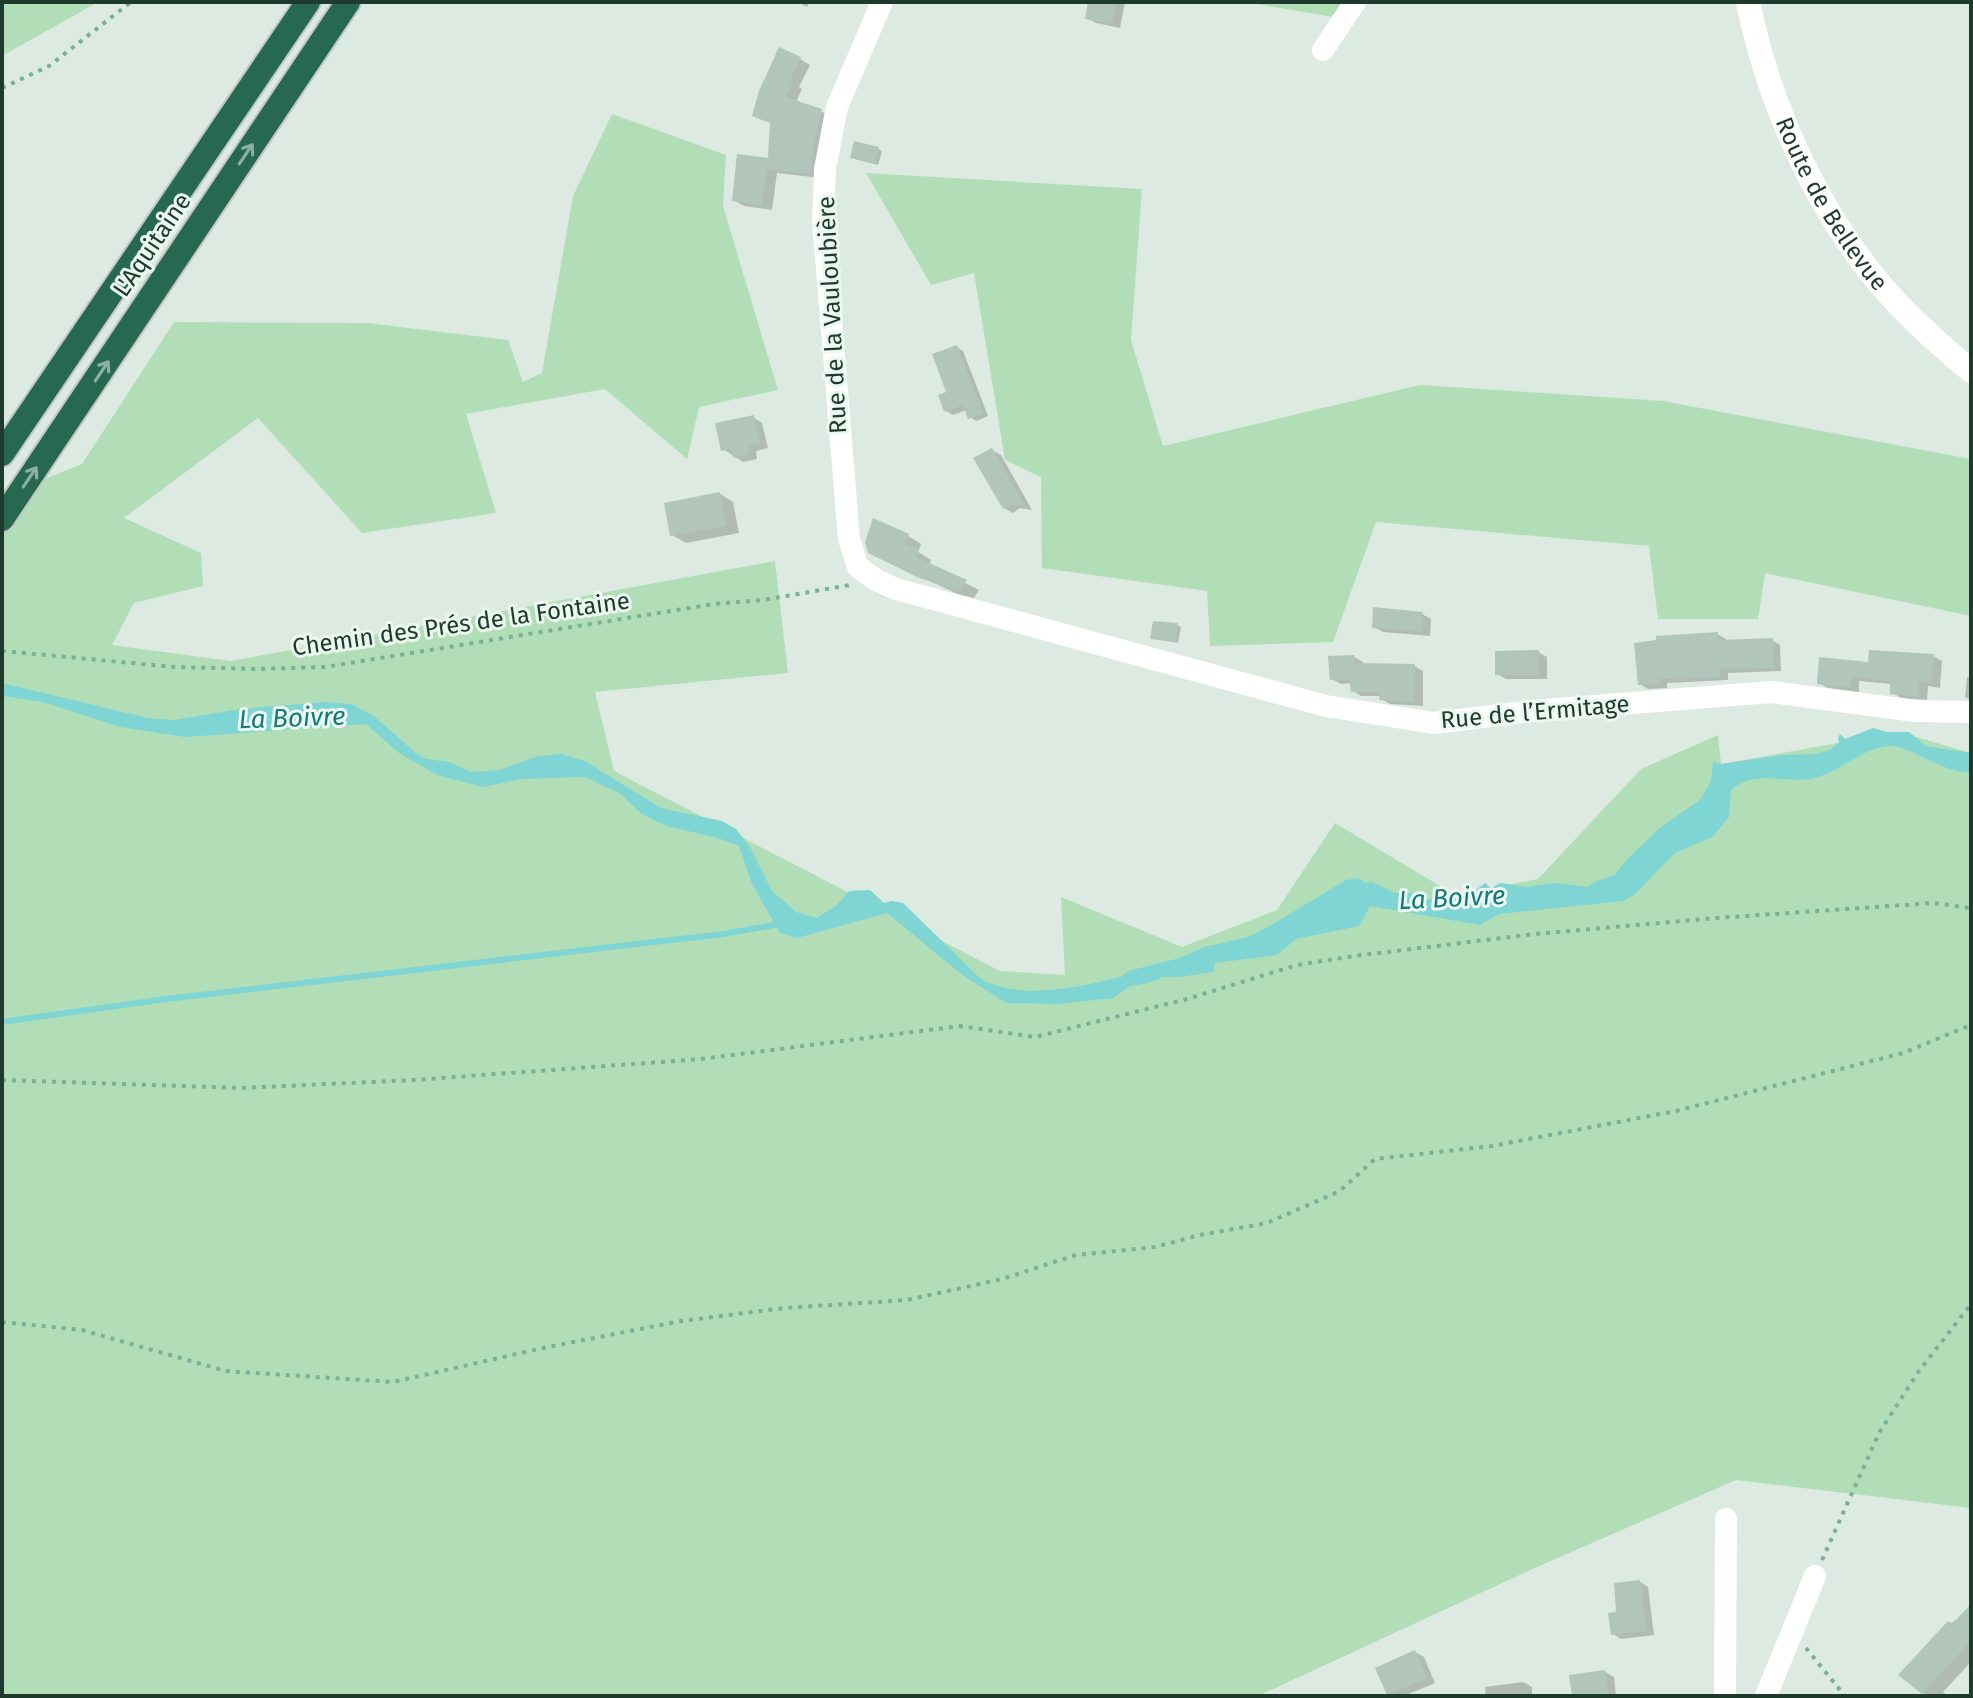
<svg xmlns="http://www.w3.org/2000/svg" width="1973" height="1698" font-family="'Fira Sans',sans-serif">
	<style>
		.green { fill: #b2deb7 }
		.water { fill: #7ed5d4 }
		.shadow { fill: #0003 }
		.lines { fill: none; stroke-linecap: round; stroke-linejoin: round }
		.stream { stroke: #7ed5d4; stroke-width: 6 }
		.building { fill: #b1c5ba }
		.motorway-casing { stroke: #c0c8c4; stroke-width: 28 }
		.path { stroke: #7ab096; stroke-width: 4; stroke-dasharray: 4 6; stroke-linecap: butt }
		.minor { stroke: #fff; stroke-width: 22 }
		.tertiary { stroke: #fff; stroke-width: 24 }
		.motorway { stroke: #276850; stroke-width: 24 }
		.oneway { stroke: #8ab0a0 }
		.labels { text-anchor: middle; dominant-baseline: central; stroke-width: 6; stroke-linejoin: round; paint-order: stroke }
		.street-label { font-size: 24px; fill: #1d3a2d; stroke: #ecf7f0 }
		.water-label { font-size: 26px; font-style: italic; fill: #13797a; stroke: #ecf7f0 }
	</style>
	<rect width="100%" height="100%" fill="#dceae1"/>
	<g class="green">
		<polygon points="2,2 98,2 2,56"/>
		<polygon points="1245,2 1364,2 1351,20"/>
		<polygon points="612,114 726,155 723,206 778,390 699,407 687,459 605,389 466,414 496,513 362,533 258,418 124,518 201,553 203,586 134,603 112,645 231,661 775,561 788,673 595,692 614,771 1000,971 1065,975 1061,897 1182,947 1277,910 1335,823 1455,895 1538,879 1641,769 1718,735 1721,764 1899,732 1971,753 1971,1508 1736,1480 1537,1567 1258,1696 2,1696 2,496 82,464 174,322 367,323 508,340 523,382 542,373 573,196"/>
		<polygon points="866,173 1142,189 1131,340 1163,446 1420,385 1663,401 1971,459 1971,616 1765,573 1758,619 1658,619 1649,546 1376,522 1333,642 1210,646 1207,591 1042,568 1041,477 1005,460 974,273 931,285"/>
	</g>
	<path class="water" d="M2,683L148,718L174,720L240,709L326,702L351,704L375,717L417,754L427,759L449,762L471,772L499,770L538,756L561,754L585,761L661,808L722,821L736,829L750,847L772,891L796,912L817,918L837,905L849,891L870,890L884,903L892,901L903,903L981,979C1022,1001 1077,987 1121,977L1128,971L1180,958L1204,947L1245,938L1268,927L1346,880L1359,878L1365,883L1372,882L1395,893H1416L1425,899L1436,900L1469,895L1485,883L1491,888L1500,883L1526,887L1555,883L1588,887L1596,881L1615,875L1626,860L1661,827L1700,800L1711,781L1713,762L1721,764L1783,755L1816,754L1830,750L1839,742L1838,738L1840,734L1845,739L1873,728L1887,732H1909L1926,746L1971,753V772C1939,773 1912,745 1889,746C1863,748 1840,771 1815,778C1787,785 1756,768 1731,790L1729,817L1712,837L1675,853L1635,894L1623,901L1499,914L1480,925L1370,906L1359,926L1296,939L1277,955L1215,963L1214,972L1179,977H1163L1149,983L1130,986L1113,998L1058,1004L1006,1003L961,974L887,913L797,938L780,933L752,884L739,846L718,838L666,826L642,814L619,793L585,777L521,779L483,787L437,775L399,753L366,724L185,737L120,727L43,702L2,696Z"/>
	<g class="shadow">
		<polygon points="797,2 809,2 807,7"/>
		<polygon points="1090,2 1125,2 1120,28 1096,23 1087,18"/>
		<polygon points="800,59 810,65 799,87 802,89 796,102 832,116 821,178 777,173 772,210 744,206 734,200 770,160 772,124 754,115"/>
		<polygon points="878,149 882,151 878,165 856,159"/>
		<polygon points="957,347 963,351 988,416 976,421 970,417 967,410 953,415 946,411"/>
		<polygon points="753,417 762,423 768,448 756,451 757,459 743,462 723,449"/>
		<polygon points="992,450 1001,455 1032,510 1020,508 1013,513 1004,508"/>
		<polygon points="720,494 733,502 739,533 686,543 672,535"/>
		<polygon points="908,536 921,544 918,552 931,560 929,565 979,590 974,598 958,594 884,560"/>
		<polygon points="1422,614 1431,619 1430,636 1383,632 1374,627"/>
		<polygon points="1177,625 1181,627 1178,643 1153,638"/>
		<polygon points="1717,634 1726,639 1726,642 1772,640 1780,645 1781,671 1728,673 1728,680 1667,683 1667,688 1648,689 1640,684"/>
		<polygon points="1538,652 1547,657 1547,679 1506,679 1497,674"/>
		<polygon points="1933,656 1942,661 1940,688 1928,686 1927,700 1901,698 1892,692 1892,684 1859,681 1859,692 1828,688 1819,683"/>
		<polygon points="1354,657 1363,662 1363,665 1414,666 1423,671 1423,706 1390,704 1381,699 1381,696 1361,696 1352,690 1352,683 1341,684 1332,679"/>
		<polygon points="1967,677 1971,678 1971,700 1965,697"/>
		<polygon points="1640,1582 1648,1587 1654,1635 1621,1639 1613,1634 1618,1614"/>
		<polygon points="1971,1607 1971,1662 1943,1692 1948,1696 1921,1696 1924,1693 1901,1675"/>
		<polygon points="1415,1652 1424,1657 1435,1683 1404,1696 1393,1696 1389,1694"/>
		<polygon points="1605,1672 1614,1677 1616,1696 1574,1696"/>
		<polygon points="1523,1682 1532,1687 1532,1696 1486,1696 1485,1687"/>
	</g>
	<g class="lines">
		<polyline class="stream" points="2,1022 166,999 723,934 780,924"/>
	</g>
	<g class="building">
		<polygon points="1088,2 1116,2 1112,24 1085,19"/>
		<polygon points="779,47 801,57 790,80 793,81 786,97 822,109 815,138 811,174 767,169 762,205 732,201 737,154 768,158 770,123 752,116 759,91"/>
		<polygon points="854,141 879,147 875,164 850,158"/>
		<polygon points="957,345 983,413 968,419 963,405 944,412 938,395 946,392 932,354"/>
		<polygon points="754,415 760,444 748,446 749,454 733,458 731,449 721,451 715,423"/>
		<polygon points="992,448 1025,506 1011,505 1003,509 973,458"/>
		<polygon points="720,492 726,526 670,536 664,503"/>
		<polygon points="873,518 909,534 905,544 919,550 916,557 967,580 960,592 917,577 868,553 865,542"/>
		<polygon points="1373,607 1423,612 1422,632 1372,628"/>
		<polygon points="1153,621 1178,623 1175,642 1150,639"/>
		<polygon points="1718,632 1718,640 1773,638 1774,668 1720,669 1721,677 1659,679 1659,684 1638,685 1634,643 1656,640 1656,636"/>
		<polygon points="1539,650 1539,675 1495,675 1495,651"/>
		<polygon points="1869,650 1934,654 1931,684 1919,682 1919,697 1890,694 1890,681 1851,677 1851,688 1817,684 1819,657 1868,662"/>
		<polygon points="1354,655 1355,663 1415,664 1414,702 1379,700 1380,692 1351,692 1349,679 1330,680 1328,656"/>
		<polygon points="1640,1580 1647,1631 1611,1635 1608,1613 1616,1612 1614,1583"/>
		<polygon points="1971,1604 1971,1641 1922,1694 1898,1675 1948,1621 1951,1623 1957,1619"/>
		<polygon points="1415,1650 1427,1678 1387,1695 1375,1668"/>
		<polygon points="1605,1670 1609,1696 1572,1696 1569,1675"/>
	</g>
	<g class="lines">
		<g class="motorway-casing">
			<g id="motorway">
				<polyline points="2,454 308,2"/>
				<polyline points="2,519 348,2"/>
			</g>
		</g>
		<g class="path">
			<polyline points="2,88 49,66 131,2"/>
			<polyline points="2,651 175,667 258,669 325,667 714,604 763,600 850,585"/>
			<polyline points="2,1080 241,1088 414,1080 701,1059 960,1026 1035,1037 1187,999 1297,965 1354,956 1535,934 1716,918 1933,903 1971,908"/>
			<polyline points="2,1322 82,1330 226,1371 393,1382 543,1348 681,1321 785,1308 907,1300 1002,1279 1076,1255 1155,1247 1200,1235 1267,1223 1340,1191 1375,1159 1492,1146 1676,1111 1903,1053 1971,1025"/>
			<polyline points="1822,1560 1879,1433 1919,1371 1971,1304"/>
			<polyline points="1806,1648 1845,1696"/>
		</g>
		<g class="minor">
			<polyline points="882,2 837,107 825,169 823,220 849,539 858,567 876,580 896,589 1326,706 1434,723 1532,711 1771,692 1915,711 1971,712"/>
			<polyline points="1323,50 1355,2"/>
			<polyline points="1725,1696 1726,1519"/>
			<polyline points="1766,1696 1815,1576"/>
		</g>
		<path class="tertiary" id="s1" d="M1748,2C1767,96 1808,191 1867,268C1897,307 1934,340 1971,371"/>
		<use href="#motorway" class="motorway"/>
	</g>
	<defs><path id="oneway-shaft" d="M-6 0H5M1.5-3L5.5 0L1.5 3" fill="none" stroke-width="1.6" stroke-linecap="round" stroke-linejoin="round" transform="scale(2)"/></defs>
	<g class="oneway">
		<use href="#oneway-shaft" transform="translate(246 154) rotate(-56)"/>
		<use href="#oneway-shaft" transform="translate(102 371) rotate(-56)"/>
		<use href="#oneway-shaft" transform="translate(30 477) rotate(-56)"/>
	</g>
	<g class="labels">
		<g class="street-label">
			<text stroke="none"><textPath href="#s1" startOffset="220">Route de Bellevue</textPath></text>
			<text transform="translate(152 245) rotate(-56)">L'Aquitaine</text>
			<text transform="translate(832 315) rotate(-93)">Rue de la Vauloubière</text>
			<text transform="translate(461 624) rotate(-8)">Chemin des Prés de la Fontaine</text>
			<text transform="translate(1535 712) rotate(-5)">Rue de l’Ermitage</text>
		</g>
		<g class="water-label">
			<text transform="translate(292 718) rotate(-2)">La Boivre</text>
			<text transform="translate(1452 898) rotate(-3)">La Boivre</text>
		</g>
	</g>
	<rect width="1973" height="1698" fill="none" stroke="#1d3a2d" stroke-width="8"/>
</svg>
